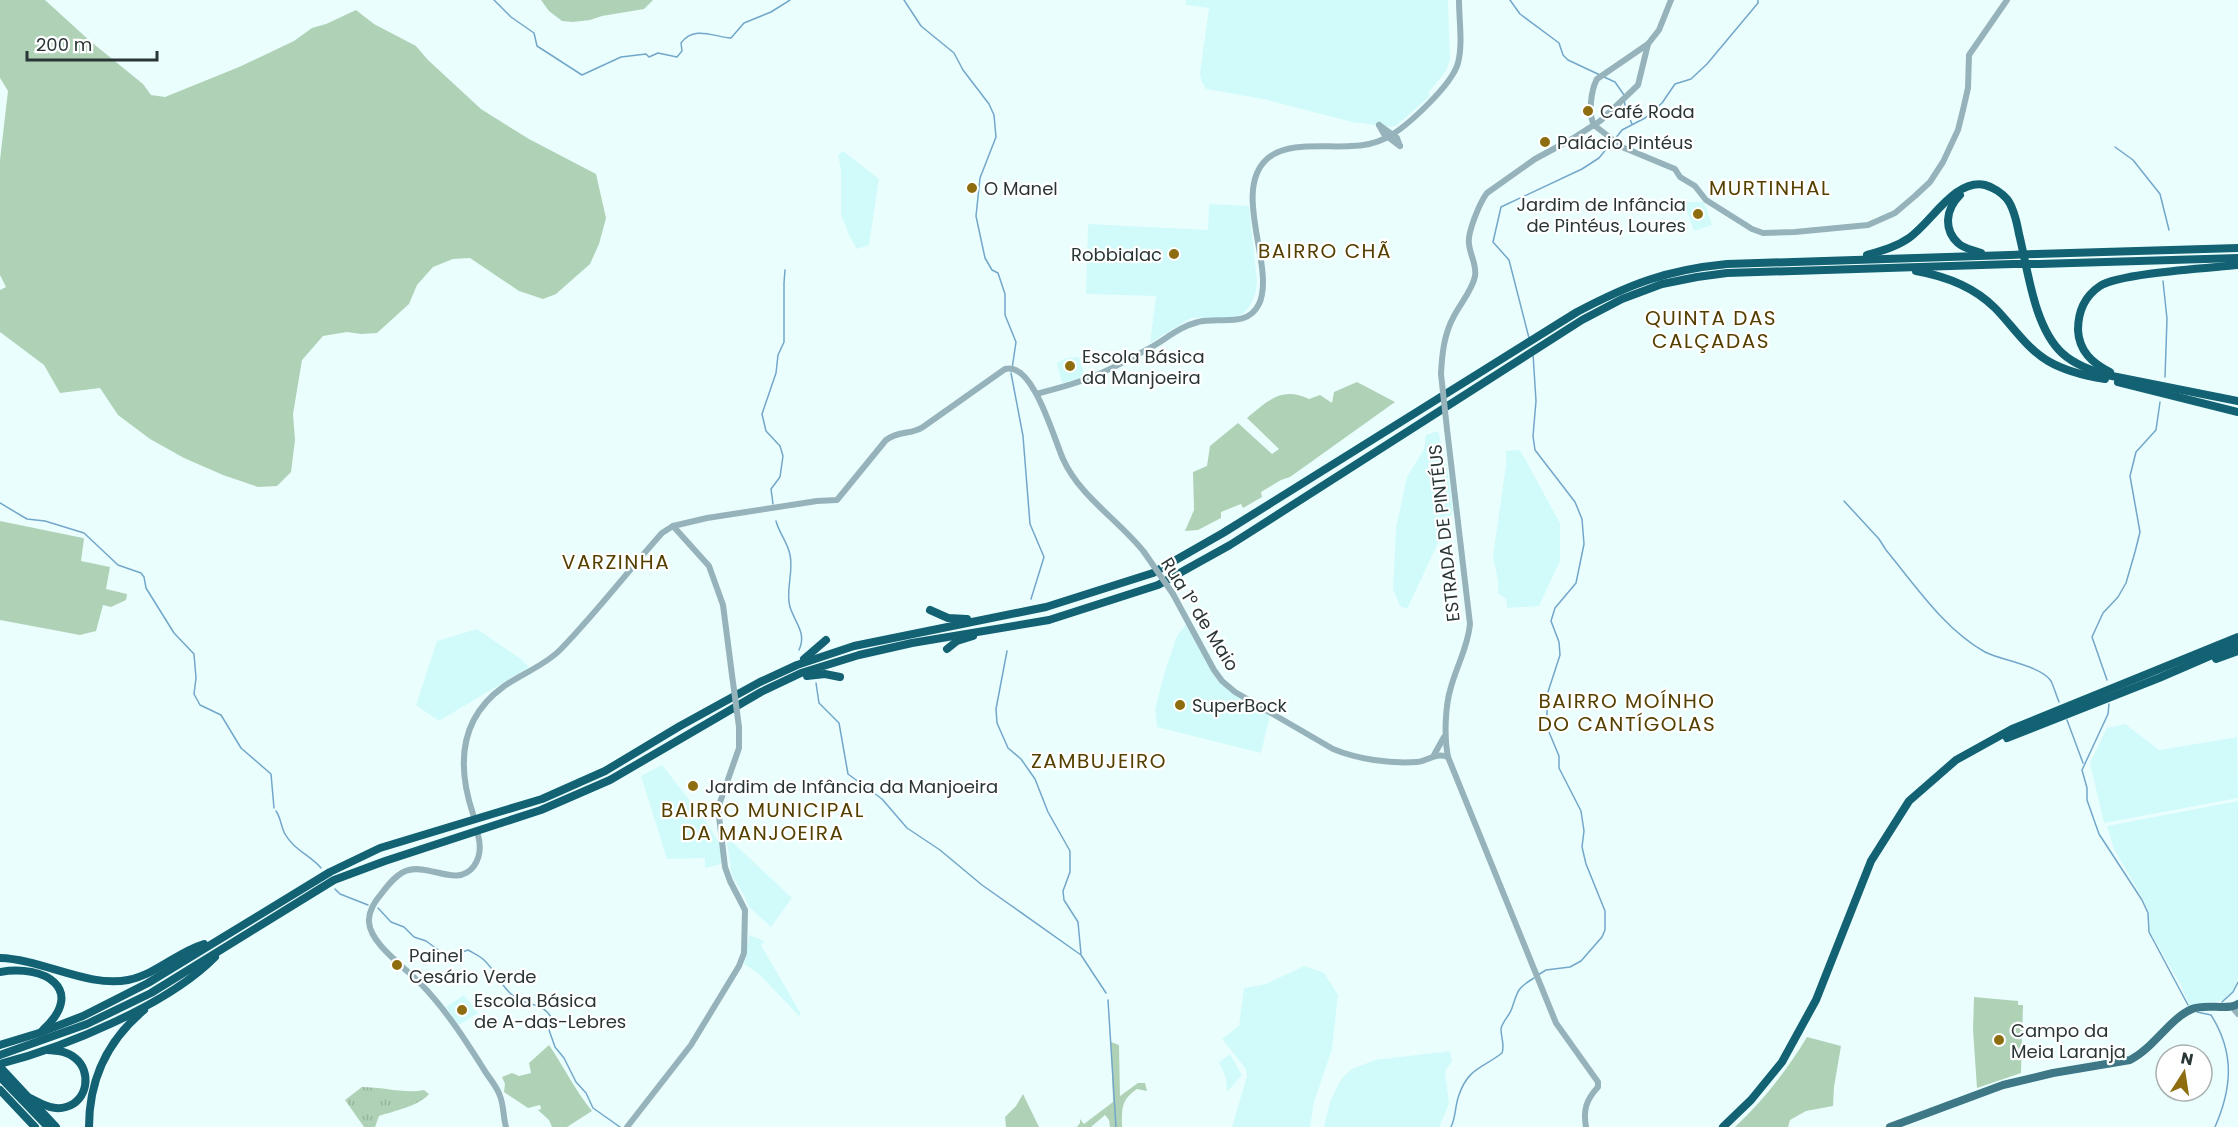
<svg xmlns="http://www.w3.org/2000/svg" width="2238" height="1127" font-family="Poppins,sans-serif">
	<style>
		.built { fill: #d1fbfa }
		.grass { fill: #afd2b7 }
		.park { fill: url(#park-tufts) }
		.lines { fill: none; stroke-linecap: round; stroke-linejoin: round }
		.stream { stroke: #72a7c9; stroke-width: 1.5 }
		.minor { stroke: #96b3bb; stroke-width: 6 }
		.major { stroke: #3e7786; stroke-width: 8 }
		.highway { stroke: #136273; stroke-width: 8 }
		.minor-bridge { stroke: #96b3bb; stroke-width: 6 }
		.highway-bridge { stroke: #136273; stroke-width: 8 }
		.poi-dot { fill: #8d6d10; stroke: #fff; stroke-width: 2 }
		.labels { text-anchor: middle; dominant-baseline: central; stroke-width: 4.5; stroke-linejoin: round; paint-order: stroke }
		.poi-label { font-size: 18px; fill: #2a3636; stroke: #fff; text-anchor: start }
		.street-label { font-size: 18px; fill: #2a3636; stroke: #fff }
		.neighbourhood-label { font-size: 20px; letter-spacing: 1.5px; fill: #564000; stroke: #fff }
	</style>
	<defs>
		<pattern id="park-tufts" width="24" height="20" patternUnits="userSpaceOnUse" patternTransform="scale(1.5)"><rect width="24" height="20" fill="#afd2b7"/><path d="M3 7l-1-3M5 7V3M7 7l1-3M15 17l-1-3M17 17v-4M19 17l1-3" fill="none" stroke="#97b59e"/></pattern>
	</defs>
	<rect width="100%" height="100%" fill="#ebfefe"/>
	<g class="built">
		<polygon points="1186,0 1448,0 1450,59 1446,71 1428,93 1430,96 1397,125 1391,127 1352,122 1263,99 1206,89 1201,80 1200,73 1209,8 1186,5"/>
		<polygon points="843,151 879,179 869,245 857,249 849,235 841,214 841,170 838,155"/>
		<polygon points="1684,202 1704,202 1712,225 1694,231"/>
		<polygon points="1209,204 1249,206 1257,281 1256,291 1251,304 1244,313 1236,317 1191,318 1150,343 1156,296 1086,294 1088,224 1208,230"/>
		<polygon points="1079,357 1085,377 1062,383 1057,363 1066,358"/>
		<polygon points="1438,431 1448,474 1453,511 1407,609 1400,606 1393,589 1396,528 1407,477 1424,449 1426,435"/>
		<polygon points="1520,450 1560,523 1560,561 1539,606 1507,608 1506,599 1498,593 1498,581 1493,556 1506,465 1506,451"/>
		<polygon points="1187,623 1216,679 1231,693 1270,715 1261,753 1157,727 1155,709 1165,671 1177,636"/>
		<polygon points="477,629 521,659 529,667 439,721 416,705 437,641"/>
		<polygon points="2125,724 2159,750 2237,737 2238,798 2104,823 2090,763 2107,728"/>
		<polygon points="662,765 705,820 721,846 721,864 705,868 705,858 667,859 641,776"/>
		<polygon points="2238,801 2238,977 2233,992 2225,1000 2189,1005 2182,987 2150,932 2149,914 2143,899 2114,849 2107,826"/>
		<polygon points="726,836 792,898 771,927 749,907 744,895 732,876"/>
		<polygon points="749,935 765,941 761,945 801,1014 799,1016 759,974 744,964"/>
		<polygon points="1304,966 1324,973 1338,995 1332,1049 1314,1102 1310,1127 1232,1127 1247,1076 1246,1069 1222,1039 1239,1026 1244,988 1266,984"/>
		<polygon points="464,995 478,1013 459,1025 446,1007"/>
		<polygon points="1450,1051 1452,1061 1445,1071 1449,1104 1439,1127 1324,1127 1330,1102 1338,1085 1343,1077 1352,1069 1375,1060"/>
		<polygon points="1230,1054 1242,1075 1227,1092 1226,1078 1219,1062"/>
	</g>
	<g class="grass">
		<polygon points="0,0 45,0 90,41 143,84 151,95 165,97 239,67 294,41 312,28 326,24 356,10 374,24 416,46 428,60 481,109 529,139 596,174 606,218 599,244 590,264 556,294 543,299 519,291 470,258 453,259 433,267 417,285 409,304 377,333 361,334 347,332 323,336 302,360 293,414 295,440 291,472 277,486 258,487 223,475 184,458 150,439 118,415 100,388 60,393 44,365 0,332 0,290 6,287 0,275 0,160 8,91 0,78"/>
		<polygon points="541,0 653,0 644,9 602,16 590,20 573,22 562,21 549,11"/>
		<path d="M1357,382L1395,402L1290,477L1281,480L1261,492L1262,497L1243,508L1241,504L1221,512V518L1198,530L1185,531L1194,510L1193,472L1207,466L1210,446L1238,423L1272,454L1279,449L1247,418C1267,401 1282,386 1309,399L1320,395L1332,403L1334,392Z"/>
		<polygon points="0,521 83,538 84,539 81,561 110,567 106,589 127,594 126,600 111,607 103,605 96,631 80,635 0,620"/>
		<polygon points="1974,997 2018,1001 2018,1005 2023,1005 2021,1073 1977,1088 1973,1030"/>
		<path d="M1807,1037L1841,1046L1834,1087L1833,1106L1806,1111L1790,1120L1788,1127H1735C1764,1100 1787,1070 1807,1037Z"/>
		<path d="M1111,1042L1119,1045L1120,1096L1138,1083H1145L1147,1091L1137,1089C1121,1100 1122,1108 1122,1127H1110L1109,1120L1105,1115L1091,1127H1077L1080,1123V1119L1084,1124L1113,1102Z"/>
		<path d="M549,1045C564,1067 575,1090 592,1111L567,1127H552L549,1120L538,1110L541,1109L540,1105L528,1108L504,1092L505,1084L502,1077L512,1073L519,1076L531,1073L529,1063Z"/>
		<polygon points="1023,1094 1039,1127 1006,1127 1005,1117 1016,1106"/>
	</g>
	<path class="park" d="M362,1087C383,1087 405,1094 424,1090L429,1094C419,1106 394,1111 379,1116L375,1127H364L345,1100Z"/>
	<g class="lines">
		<g class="stream">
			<path d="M494,0L511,17L534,33L537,46L582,75L621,57L646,54L649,57L658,53L677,57L682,51L681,43C694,25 714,37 731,38L744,23L771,12L790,0"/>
			<polyline points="904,0 921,26 954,53 963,70 989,104 994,115 996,137 980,178 976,216 985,258 992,270 998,273 1005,294 1005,315 1016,342 1012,369"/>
			<polyline points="1510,0 1520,14 1559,43 1563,55 1568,60 1600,75"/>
			<polyline points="1604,77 1615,82 1624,95"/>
			<polyline points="1624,100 1626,110 1632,124"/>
			<polyline points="1615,139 1622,130 1645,118 1662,103 1675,84 1691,79 1707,64 1758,3 1758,0"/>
			<polyline points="2115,147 2133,160 2160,194 2169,230"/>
			<polyline points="2163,281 2167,319 2165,377"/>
			<polyline points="1529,338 1509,260 1493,242 1501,207 1582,169 1599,158 1612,142"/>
			<polyline points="1533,354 1536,401 1533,436 1535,450 1575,502 1582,519 1584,544 1576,583 1555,608 1551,621 1559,642 1560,655 1547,695 1547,715 1549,732 1559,756 1559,768 1581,811 1584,831 1582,847 1586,864 1605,911 1605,930 1602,937 1581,961 1570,967 1546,970 1538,975"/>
			<polyline points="1011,373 1023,436 1030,524 1044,557 1031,599"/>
			<path d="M1844,501L1879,539L1886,550C1915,585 1944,629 1985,652C2000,660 2042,666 2051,681C2054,687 2056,695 2059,702"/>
			<polyline points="0,503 27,519 45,521 84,533 118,565 141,573 144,577 146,588 174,633 194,654 196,678 194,694 200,705 221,715 241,748 271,774 274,808"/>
			<polyline points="773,504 771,489 780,477 783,456 780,446 766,431 762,414 776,373 778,355 784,342 784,283 785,270"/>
			<path d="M776,521C779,533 788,543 790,555C794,572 785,591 790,607C795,623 807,633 799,650"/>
			<polyline points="1007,651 996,709 997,723 1008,748 1021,759 1035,779 1048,812 1070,851 1070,872 1063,891 1064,900 1078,922 1081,954"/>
			<polyline points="2107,680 2092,637 2103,613 2118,597 2126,583 2135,552 2140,532 2130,476 2136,452 2156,430 2160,402"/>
			<polyline points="816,683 819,703 839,723 848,774 882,799 907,828 940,850 982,885 1081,955 1106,993"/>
			<polyline points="2109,704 2108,714 2082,770 2087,788 2087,800 2099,834 2142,900 2148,913 2149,932 2188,1005"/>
			<polyline points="2067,720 2083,763"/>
			<path d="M276,811C281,818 281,827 285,834C293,849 311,856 321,868"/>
			<polyline points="335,889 340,894 368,905"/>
			<path d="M378,908L391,922L404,927L414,937L426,941L448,957L468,950C473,953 480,956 484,960C495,970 500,984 511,994C527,1009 543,999 553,1021L549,1030L555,1047L564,1058L576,1082L586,1093L593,1108L620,1127"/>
			<polyline points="1108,1000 1116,1127"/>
			<polyline points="2222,1002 2233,992 2238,982"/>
			<path d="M2197,1012L2211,1015C2235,1053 2232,1088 2215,1127"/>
			<path d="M1451,1127C1456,1117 1455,1105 1459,1095C1468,1068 1483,1068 1502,1053C1505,1045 1501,1038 1501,1029C1502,1022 1510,1015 1512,1008C1518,991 1516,989 1534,978"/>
		</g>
		<g class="minor">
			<polyline points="1379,125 1397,138 1400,146"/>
			<polyline points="1379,125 1384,134 1400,146"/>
			<polyline points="1594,125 1622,147 1675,169 1680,177 1695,186 1706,200 1752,229 1763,233 1795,232 1868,225 1895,213 1915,196 1930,182 1943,162 1958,130 1963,110 1968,88 1969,55 2007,0"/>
			<path d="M1594,125C1588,114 1591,90 1597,79L1648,44L1659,30L1671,0"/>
			<path d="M1441,374C1442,354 1444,334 1454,316C1460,304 1473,289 1475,276C1477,265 1470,255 1469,244C1467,233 1480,202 1487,193L1535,159L1572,139L1600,121L1613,109L1638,85L1648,44"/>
			<path d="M1037,394C1054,389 1072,385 1089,378C1108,371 1128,360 1146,350C1164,341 1178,327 1198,322C1218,316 1247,329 1259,304C1276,268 1231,191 1267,159C1287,141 1326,148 1351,146C1363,146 1376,143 1386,138C1406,128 1452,85 1458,63C1463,43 1459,21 1459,0"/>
			<path d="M1447,429L1470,624C1468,647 1457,665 1451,687C1445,706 1444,737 1448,757L1556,1023L1598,1082V1087C1586,1100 1583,1110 1586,1127"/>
			<polyline points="673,526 709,566 723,605 732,675"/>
			<path d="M1173,594L1214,670L1222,681L1235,692L1333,749C1357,759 1390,764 1417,762C1429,761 1435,752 1448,757"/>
			<polyline points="1434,755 1444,737"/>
			<path d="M473,814C457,766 459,719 503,687C521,674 544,666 560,650C596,613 628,571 662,533L673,526L707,518L817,501L837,500L886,440C900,430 911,435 923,427L1005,369C1033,361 1054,439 1063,459C1080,497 1119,520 1144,552"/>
			<path d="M478,835C481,846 481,856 474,866C458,888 430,864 409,870C398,872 388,885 382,893C375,901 368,911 369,922C370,944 406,968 421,984C446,1010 464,1038 483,1068C488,1077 497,1086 500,1096C504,1106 503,1117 506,1127"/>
			<polyline points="2233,1008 2238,1014"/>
			<polyline points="627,1127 691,1045 739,966 744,953 745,910 730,881 725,867 718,808 739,748 739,727"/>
		</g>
		<path class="major" d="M1890,1127L2003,1085L2053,1073L2130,1060C2154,1048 2169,1019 2192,1009C2206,1003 2228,1011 2238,1004"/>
		<g class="highway">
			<path d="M1960,195C1946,209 1943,229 1958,243C1964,249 1974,250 1981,253"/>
			<polyline points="2036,254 2238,248"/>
			<path d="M1867,255C1881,251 1896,247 1909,238C1931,223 1955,178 1985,185C1993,187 2002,193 2007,199C2014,208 2017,223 2019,234C2028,270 2034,327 2062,353C2075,365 2091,370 2107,375L2238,401"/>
			<polyline points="2039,264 2238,258"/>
			<path d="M1916,271C1945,276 1974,287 1995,308C2012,325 2026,348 2048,361C2065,371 2086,376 2105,379"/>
			<path d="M2110,372C2092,363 2079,351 2078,330C2078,312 2085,296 2100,286C2120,273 2210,268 2238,265"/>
			<polyline points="2118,382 2238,412"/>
			<polyline points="930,610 948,618 967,619"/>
			<polyline points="947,649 957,641 973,636"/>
			<polyline points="804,659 826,640"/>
			<polyline points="2216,659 2238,651"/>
			<polyline points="807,676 825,674 840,677"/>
			<polyline points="2007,738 2159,678 2238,644"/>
			<path d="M0,958C41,959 89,988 128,980C157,974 177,952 204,944"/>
			<path d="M0,972C44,964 87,989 43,1030"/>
			<path d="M0,1045L39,1033L83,1016L148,983L330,872L380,848L542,799L605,771L680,726L760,682L797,665L854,646L1046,607L1153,573L1223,533L1577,312C1630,284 1666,270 1727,264L2010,255"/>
			<polyline points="0,1055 87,1024 151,993 334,880 385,861 541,810 610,780 761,692 801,673 859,655 912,643 1049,620 1158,585 1230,545 1582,320 1622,299 1662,284 1697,277 1727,273 2013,264"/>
			<path d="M0,1064C65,1047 168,1005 215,957"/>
			<polyline points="0,1067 56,1127"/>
			<polyline points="0,1077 48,1127"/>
			<polyline points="0,1090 35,1127"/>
			<path d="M30,1098C42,1104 53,1111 66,1107C88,1101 92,1071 75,1058C67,1051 58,1051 48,1050"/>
			<path d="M89,1127C89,1080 108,1040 144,1010"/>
			<polyline points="1723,1127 1751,1100 1782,1062 1816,1000 1871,861 1909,801 1956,760 2012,729 2238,637"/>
		</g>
		<g class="minor-bridge">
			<polyline points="1441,374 1447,429"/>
			<polyline points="1144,552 1173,594"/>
			<polyline points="732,675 739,727"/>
		</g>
		<g class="highway-bridge">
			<polyline points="2010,255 2036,254"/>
			<polyline points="2013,264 2039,264"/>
		</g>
	</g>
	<g class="poi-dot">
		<circle cx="1588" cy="111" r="6"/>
		<circle cx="1545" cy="142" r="6"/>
		<circle cx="972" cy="188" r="6"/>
		<circle cx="1698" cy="214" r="6"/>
		<circle cx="1174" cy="254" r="6"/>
		<circle cx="1070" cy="366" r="6"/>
		<circle cx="1180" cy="705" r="6"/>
		<circle cx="693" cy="786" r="6"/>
		<circle cx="397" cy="965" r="6"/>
		<circle cx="462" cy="1010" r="6"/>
		<circle cx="1999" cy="1040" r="6"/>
	</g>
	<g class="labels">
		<g class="poi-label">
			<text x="1600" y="111">Café Roda</text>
			<text x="1557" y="142">Palácio Pintéus</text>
			<text x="984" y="188">O Manel</text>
			<text x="1686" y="204" text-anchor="end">Jardim de Infância<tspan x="1686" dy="21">de Pintéus, Loures</tspan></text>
			<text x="1162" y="254" text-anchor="end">Robbialac</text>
			<text x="1082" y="356">Escola Básica<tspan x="1082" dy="21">da Manjoeira</tspan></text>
			<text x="1192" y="705">SuperBock</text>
			<text x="705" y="786">Jardim de Infância da Manjoeira</text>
			<text x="409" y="955">Painel<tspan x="409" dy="21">Cesário Verde</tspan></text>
			<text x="474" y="1000">Escola Básica<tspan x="474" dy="21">de A-das-Lebres</tspan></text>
			<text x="2011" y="1030">Campo da<tspan x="2011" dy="21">Meia Laranja</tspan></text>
		</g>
		<g class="street-label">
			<text transform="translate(1444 533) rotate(-96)">ESTRADA DE PINTÉUS</text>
			<text transform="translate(1200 614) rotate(58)">Rua 1º de Maio</text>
		</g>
		<g class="neighbourhood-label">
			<text x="1770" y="188">MURTINHAL</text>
			<text x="1325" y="251">BAIRRO CHÃ</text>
			<text x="1711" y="318">QUINTA DAS<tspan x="1711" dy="23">CALÇADAS</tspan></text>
			<text x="616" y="562">VARZINHA</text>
			<text x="1627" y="701">BAIRRO MOÍNHO<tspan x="1627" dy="23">DO CANTÍGOLAS</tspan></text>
			<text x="1099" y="761">ZAMBUJEIRO</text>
			<text x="763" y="810">BAIRRO MUNICIPAL<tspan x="763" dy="23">DA MANJOEIRA</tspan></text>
		</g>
	</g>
	<g transform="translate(2184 1073) rotate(12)"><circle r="28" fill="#ffffff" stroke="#aaafaf" stroke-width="1.5"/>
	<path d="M0-4.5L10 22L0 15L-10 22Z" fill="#8d6d10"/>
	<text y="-9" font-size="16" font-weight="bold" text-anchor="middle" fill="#2a3636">N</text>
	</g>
	<path d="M27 51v9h130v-9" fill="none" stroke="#2a3636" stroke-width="3"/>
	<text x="36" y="51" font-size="18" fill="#2a3636" stroke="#ffffff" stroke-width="4.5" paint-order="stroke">200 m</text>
</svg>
